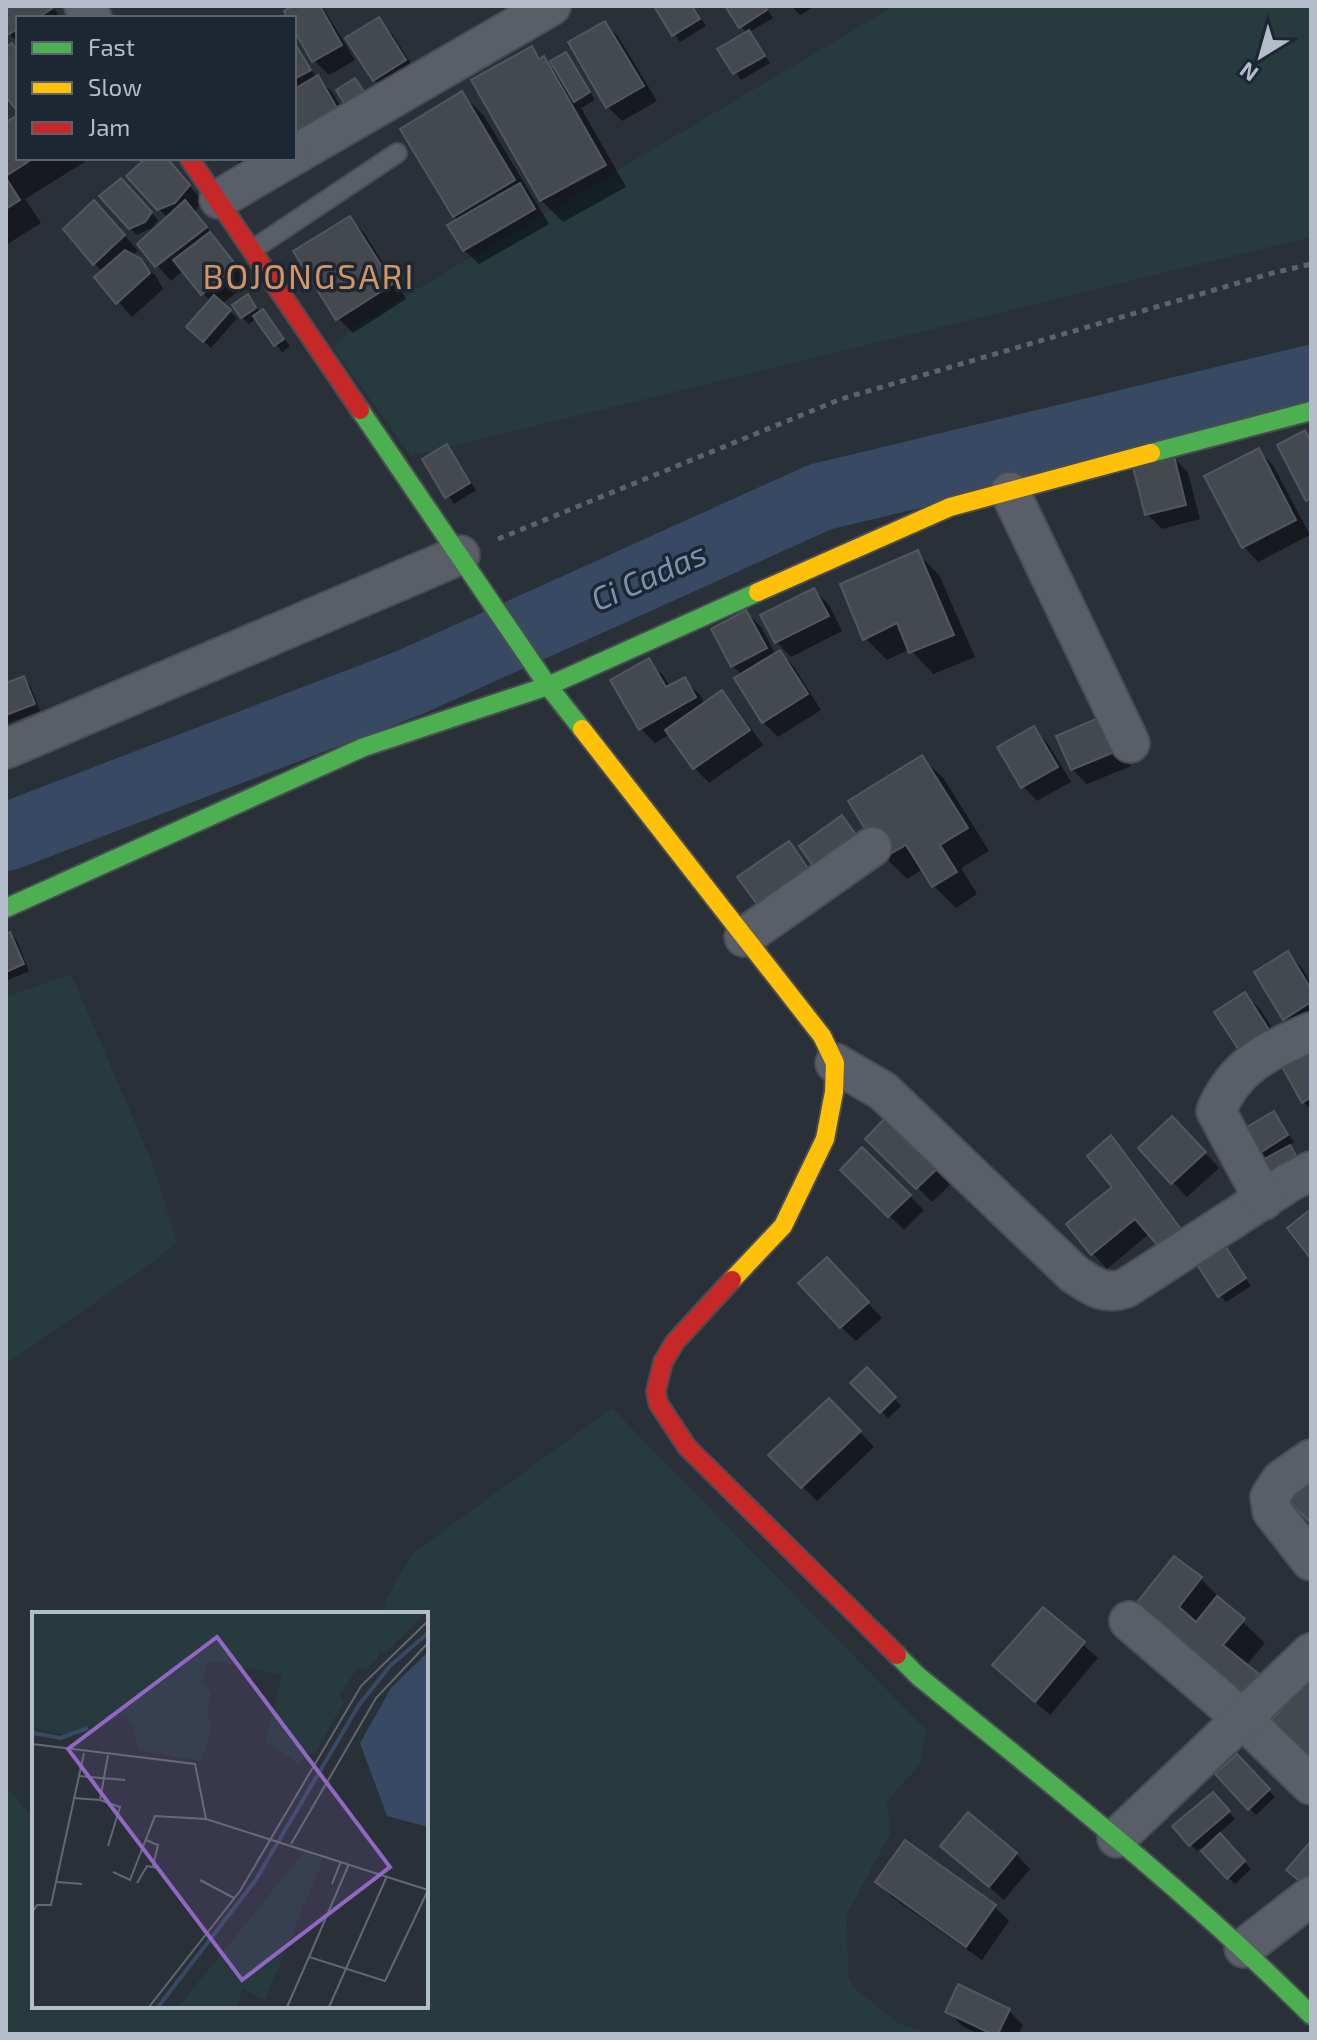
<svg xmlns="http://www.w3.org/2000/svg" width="1317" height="2040" font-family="'Exo 2',sans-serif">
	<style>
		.green { fill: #273a3e }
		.shadow { fill: #0007 }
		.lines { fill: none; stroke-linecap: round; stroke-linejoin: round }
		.river { stroke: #384963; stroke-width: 68 }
		.building { fill: #444950; stroke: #52575f; stroke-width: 2 }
		.lane-casing { stroke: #484c53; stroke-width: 22 }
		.street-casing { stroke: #484c53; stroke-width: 42 }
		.fast-casing { stroke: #484c53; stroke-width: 22 }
		.slow-casing { stroke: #484c53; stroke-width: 22 }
		.jam-casing { stroke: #484c53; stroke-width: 22 }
		.path { stroke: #5d636a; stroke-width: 5; stroke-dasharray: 6 6; stroke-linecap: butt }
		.lane { stroke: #5a5e66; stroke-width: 18 }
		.street { stroke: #5a5e66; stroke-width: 38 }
		.fast { stroke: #4caf50; stroke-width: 18 }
		.slow { stroke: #ffc107; stroke-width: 18 }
		.jam { stroke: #c62828; stroke-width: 18 }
		.labels { text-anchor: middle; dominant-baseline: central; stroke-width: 7; stroke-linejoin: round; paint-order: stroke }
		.water-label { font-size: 32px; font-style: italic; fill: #7c92b1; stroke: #1d2633 }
		.quarter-label { font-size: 34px; letter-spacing: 2px; fill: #d59563; stroke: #1d2633 }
		.inset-river { fill: none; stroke: #384963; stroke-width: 4 }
		.inset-road { fill: none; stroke: #616872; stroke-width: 2 }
		.view { fill: #9266c3; fill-opacity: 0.15; stroke: #9266c3; stroke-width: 4 }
		.inset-edge { fill: none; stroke: #b4bcc9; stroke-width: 4 }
	</style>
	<rect width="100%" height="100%" fill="#2a3038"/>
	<g class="green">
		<polygon points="894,6 1311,6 1311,237 411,456 333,348 352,328"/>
		<polygon points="71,974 150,1157 177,1241 156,1260 6,1364 6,997"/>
		<polygon points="612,1408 926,1730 921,1763 887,1801 890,1834 847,1914 848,1976 857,1990 896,2022 929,2034 6,2034 6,1786 34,1820 34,2006 426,2006 426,1614 384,1614 386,1599 412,1554"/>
	</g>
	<g class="shadow">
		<polygon points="7,6 53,6 59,16 18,18 18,40 16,41 6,29"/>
		<polygon points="297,6 322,6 355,60 329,75 314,60 294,26 294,18 290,18"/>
		<polygon points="656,6 693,6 706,26 680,42"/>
		<polygon points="727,6 765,6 773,18 749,32 770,63 741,80 720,50 747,34"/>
		<polygon points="791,6 815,6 800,15"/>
		<polygon points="379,20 393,35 419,76 389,95 374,80"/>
		<polygon points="605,23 619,38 657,101 622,121 608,107"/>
		<polygon points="294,45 317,78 332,92 357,135 294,138"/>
		<polygon points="531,49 558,73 565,54 572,61 595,100 581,108 626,187 563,222 541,200"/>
		<polygon points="462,94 484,116 549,224 479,264 464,250 459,221 454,216"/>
		<polygon points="18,117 18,158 91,158 25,199 41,223 6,245 6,125"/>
		<polygon points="148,158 165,158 203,201 194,212 250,282 222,304 237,318 211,348 189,327 211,302 184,270 171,281 139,245 168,218 158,208"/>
		<polygon points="236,158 294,158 241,167"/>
		<polygon points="121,180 158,220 152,228 137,235 130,228"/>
		<polygon points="109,217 138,251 132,256 156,276 163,289 132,317 97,278 103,272 94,263"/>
		<polygon points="350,218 364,233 406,299 353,333 338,318"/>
		<polygon points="248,297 261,313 263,311 270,318 290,346 282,352 257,318 249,324 242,317"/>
		<polygon points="446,446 476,490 454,504 425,460"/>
		<polygon points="1258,450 1273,465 1310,535 1258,562 1244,547"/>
		<polygon points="1174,458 1188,473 1200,519 1162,529 1147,514"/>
		<polygon points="917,553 939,575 975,657 933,674 910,649 887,660 865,638"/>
		<polygon points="814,590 829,605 842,631 791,657 777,642"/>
		<polygon points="746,612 761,627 776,655 780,652 794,667 821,710 778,737 763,722 742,675 733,666"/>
		<polygon points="648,661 663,675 670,687 684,679 699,694 705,704 722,693 736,707 763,745 709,783 695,768 671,734 655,743 641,729"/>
		<polygon points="23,678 30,685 40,711 6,724 6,685"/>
		<polygon points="1034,729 1048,744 1071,782 1037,801 1023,786"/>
		<polygon points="1117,733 1131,766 1087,784 1072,769"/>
		<polygon points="922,758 944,779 989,851 961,868 977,894 956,908 934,886 923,869 907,879 885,857"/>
		<polygon points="789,843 803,858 824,887 776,922"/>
		<polygon points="10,934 17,941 29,971 6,981 6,936"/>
		<polygon points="1288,954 1302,968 1311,983 1311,1026 1299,1033 1284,1018"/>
		<polygon points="1245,995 1260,1009 1287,1052 1311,1039 1311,1109 1303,1102"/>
		<polygon points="1274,1113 1294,1142 1288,1146 1297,1154 1307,1173 1276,1191 1256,1155"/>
		<polygon points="887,1119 952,1183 932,1202 868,1139"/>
		<polygon points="1187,1133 1219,1168 1187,1197 1140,1148"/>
		<polygon points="1111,1138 1125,1153 1200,1252 1150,1233 1107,1269 1068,1225 1115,1187"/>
		<polygon points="862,1150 924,1210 904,1230 843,1170"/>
		<polygon points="1230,1254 1251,1286 1226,1302 1220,1295"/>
		<polygon points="841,1275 882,1318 856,1341 841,1327"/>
		<polygon points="867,1370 901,1406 888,1418 853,1383"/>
		<polygon points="829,1400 874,1447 817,1501 771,1455"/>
		<polygon points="1175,1559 1201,1579 1223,1601 1221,1602 1265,1643 1246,1666 1280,1698 1265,1716 1136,1606"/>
		<polygon points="1043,1610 1098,1658 1050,1715 1009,1679"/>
		<polygon points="1237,1757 1275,1797 1256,1815 1218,1774"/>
		<polygon points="1220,1801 1235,1819 1218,1834 1251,1869 1235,1884 1201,1848 1197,1851 1190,1844"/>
		<polygon points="942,1846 1016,1854 1030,1869 1004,1900"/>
		<polygon points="877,1882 995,1907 1009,1921 982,1960 892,1897"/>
		<polygon points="1008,2010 1023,2025 1019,2034 979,2034 962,2026 947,2011"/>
	</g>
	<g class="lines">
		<polyline class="river" points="6,837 411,682 820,497 1311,379"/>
	</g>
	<g class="building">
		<polygon points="6,6 52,6 53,8 37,18 18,18 18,29 7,35"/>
		<polygon points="293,6 320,6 342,45 312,62 294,30 294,18 287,18 284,11"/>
		<polygon points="654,6 692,6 700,19 672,36"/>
		<polygon points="725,6 765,6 767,10 739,28"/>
		<polygon points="379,17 406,60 373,81 345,38"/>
		<polygon points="605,21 644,86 606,108 568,42"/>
		<polygon points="749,30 765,56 733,74 717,49"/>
		<polygon points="294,42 311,70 294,79"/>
		<polygon points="12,43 18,52 17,111 6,97 6,47"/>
		<polygon points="532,46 539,59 544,56 606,165 540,201 471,80"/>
		<polygon points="566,52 590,92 574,102 550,61"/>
		<polygon points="318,75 344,120 294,142 294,89"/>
		<polygon points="355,78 371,102 351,114 336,90"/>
		<polygon points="462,91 515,180 453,217 400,129"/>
		<polygon points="18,115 18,158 34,158 6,176 6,122"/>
		<polygon points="146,158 167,158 190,185 175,203 157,210 126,176"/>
		<polygon points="6,178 20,200 6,209"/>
		<polygon points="121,178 152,212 145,222 129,229 99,196"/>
		<polygon points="520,183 535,209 463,251 447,225"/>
		<polygon points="94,200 125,235 93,265 63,229"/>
		<polygon points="185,200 207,227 155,267 137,244"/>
		<polygon points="350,216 393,284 336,320 293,251"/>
		<polygon points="210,232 237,266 201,295 173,260"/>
		<polygon points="125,250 141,259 150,273 116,304 94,277"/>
		<polygon points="248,294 256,308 241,318 232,305"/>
		<polygon points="214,295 231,310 203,342 186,327"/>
		<polygon points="263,309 284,339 274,346 253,316"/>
		<polygon points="1305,430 1311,442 1311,498 1306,501 1277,445"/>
		<polygon points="447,444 470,483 445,498 422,459"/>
		<polygon points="1259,448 1296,520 1242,548 1204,476"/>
		<polygon points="1174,456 1186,505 1145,515 1133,467"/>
		<polygon points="918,550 954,635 909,653 897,623 863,640 840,584"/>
		<polygon points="814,588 829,616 775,643 760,615"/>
		<polygon points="746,610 767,648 731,667 711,629"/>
		<polygon points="780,650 808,694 762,723 734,678"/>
		<polygon points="649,658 666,687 685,677 696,697 639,730 610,680"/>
		<polygon points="24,676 35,704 6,715 6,683"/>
		<polygon points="722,690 750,730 693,769 665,730"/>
		<polygon points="1103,716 1117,751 1071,770 1056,736"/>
		<polygon points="1034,726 1058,767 1021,788 997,747"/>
		<polygon points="922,755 968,828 940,845 957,872 932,887 906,845 883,858 848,801"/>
		<polygon points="842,815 861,842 818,873 799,846"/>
		<polygon points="789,841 811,872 760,908 737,877"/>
		<polygon points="10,932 24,964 6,972 6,934"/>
		<polygon points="1288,951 1311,989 1311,1002 1283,1020 1254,972"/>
		<polygon points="1245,992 1273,1036 1242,1055 1214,1012"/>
		<polygon points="1311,1037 1311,1097 1302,1103 1276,1056"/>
		<polygon points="1274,1111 1288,1135 1255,1156 1240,1131"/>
		<polygon points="887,1116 939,1167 916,1189 865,1139"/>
		<polygon points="1172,1116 1206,1152 1171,1184 1138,1148"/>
		<polygon points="1111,1135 1187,1237 1164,1253 1135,1219 1091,1255 1066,1224 1112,1187 1087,1156"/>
		<polygon points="1290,1145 1302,1166 1267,1185 1255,1164"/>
		<polygon points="862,1147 911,1195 888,1217 840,1170"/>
		<polygon points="1311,1209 1311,1259 1287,1228"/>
		<polygon points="1224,1244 1246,1278 1218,1297 1196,1263"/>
		<polygon points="827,1257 869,1302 840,1328 798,1283"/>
		<polygon points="867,1367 896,1397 880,1413 850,1383"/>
		<polygon points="829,1398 861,1431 801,1488 768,1455"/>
		<polygon points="1311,1466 1311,1523 1284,1496"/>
		<polygon points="1174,1556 1202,1577 1179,1607 1196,1622 1217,1596 1245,1619 1223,1645 1259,1674 1242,1695 1134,1606"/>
		<polygon points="1043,1607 1085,1642 1035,1702 992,1665"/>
		<polygon points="1311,1678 1311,1763 1267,1725"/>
		<polygon points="1237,1754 1270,1789 1248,1810 1215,1774"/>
		<polygon points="1213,1792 1230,1811 1189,1846 1172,1826"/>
		<polygon points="968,1812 1017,1853 989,1887 940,1846"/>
		<polygon points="1220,1833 1245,1861 1227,1879 1201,1851"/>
		<polygon points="905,1840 996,1905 966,1947 875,1882"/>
		<polygon points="1311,1841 1311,1890 1286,1870"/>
		<polygon points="958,1984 1010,2009 998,2034 992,2034 945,2012"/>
	</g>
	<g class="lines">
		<g class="lane-casing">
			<polyline id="lane" points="252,250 397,153"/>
		</g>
		<g class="street-casing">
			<g id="street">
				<polyline points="84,6 92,18"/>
				<polyline points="294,155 551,6"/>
				<polyline points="219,199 289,158"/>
				<polyline points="1010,492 1130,743"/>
				<polyline points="6,749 460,555"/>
				<polyline points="744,937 872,847"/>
				<path d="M835,1063L883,1091L1074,1274C1092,1286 1105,1296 1126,1288L1288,1183L1311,1171"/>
				<path d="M1264,1200L1216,1111C1235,1065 1268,1051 1311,1032"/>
				<polyline points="1311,1459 1281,1480 1270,1497 1272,1511 1311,1561"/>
				<polyline points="1129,1621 1243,1719 1311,1785"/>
				<polyline points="1117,1838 1311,1653"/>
				<polyline points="1244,1948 1311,1896"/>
			</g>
		</g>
		<g class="fast-casing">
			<g id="fast">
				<polyline points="360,410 548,686 582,729"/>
				<polyline points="1151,453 1311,411"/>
				<polyline points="6,908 364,747 548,686 758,592"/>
				<path d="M897,1655L918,1676C1052,1785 1188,1892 1311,2015"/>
			</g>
		</g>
		<g class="slow-casing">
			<g id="slow">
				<polyline points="758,592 950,507 1151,453"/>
				<polyline points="582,729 822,1036 835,1063 834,1092 825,1139 783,1226 732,1280"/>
			</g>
		</g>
		<g class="jam-casing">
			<g id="jam">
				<polyline points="189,158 360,410"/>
				<polyline points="732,1280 675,1342 663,1362 656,1391 658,1403 687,1447 897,1655"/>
			</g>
		</g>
		<polyline class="path" points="498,539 841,399 1269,274 1311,264"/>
		<use href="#lane" class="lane"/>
		<use href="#street" class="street"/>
		<use href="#fast" class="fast"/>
		<use href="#slow" class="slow"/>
		<use href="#jam" class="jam"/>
	</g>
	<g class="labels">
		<g class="water-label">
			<text transform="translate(648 575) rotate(-24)">Ci Cadas</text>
		</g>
		<g class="quarter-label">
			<text x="309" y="275">BOJONGSARI</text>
		</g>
	</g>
	<g transform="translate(32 1612)">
		<rect width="396" height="396" fill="#2a3038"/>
		<path d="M0,1H393L353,42L349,37L344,49L331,58L326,55L307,84L312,90L282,143L275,140L267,152L233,130L250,63L182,49H177L169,70L179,81L175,101L180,115L169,149L107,139L100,112L92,104L32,123L0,115ZM273,239L291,248L233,388L211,377L204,395H146Z" fill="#273a3e"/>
		<path d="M396,40V215L355,204L328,131L359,76Z" fill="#384963"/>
		<path class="inset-river" d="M0,121L29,126L56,116M126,395L223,269L327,93L358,54L396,21"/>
		<path class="inset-road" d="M0,132L163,152L174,207L396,278M46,164L93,168M41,186L68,188L76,143M68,188L88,195L76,234M114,228L126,233L121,254M259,232L344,86L396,31M317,252L277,345L353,369L396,278M81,260L98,268L123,204L174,207M168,268L202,286M25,270L50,272M105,271L115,254L126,256M300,272L309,249M0,301L5,293H19L52,141M117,395L208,279L329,74L396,9M255,395L277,345M297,395L355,264"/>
		<path class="view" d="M185,25L358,255L210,368L36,137Z"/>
		<rect width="396" height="396" class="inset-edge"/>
	</g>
	<rect width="1317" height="2040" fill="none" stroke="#b4bcc9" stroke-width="16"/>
	<rect x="16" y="16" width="280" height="144" fill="#1d2633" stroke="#59626f" stroke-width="2"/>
	<rect x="32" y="42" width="40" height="12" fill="#4caf50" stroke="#59626f" stroke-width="2"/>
	<text x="88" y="56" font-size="24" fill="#b4bcc9">Fast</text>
	<rect x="32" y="82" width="40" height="12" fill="#ffc107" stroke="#59626f" stroke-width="2"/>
	<text x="88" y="96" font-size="24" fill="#b4bcc9">Slow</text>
	<rect x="32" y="122" width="40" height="12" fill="#c62828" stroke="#59626f" stroke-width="2"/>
	<text x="88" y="136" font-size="24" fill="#b4bcc9">Jam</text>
	<g transform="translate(1261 56) rotate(217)" stroke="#1d2633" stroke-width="6" paint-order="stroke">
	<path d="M0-6L14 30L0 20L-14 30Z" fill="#b4bcc9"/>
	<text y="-12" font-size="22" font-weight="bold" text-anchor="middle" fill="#b4bcc9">N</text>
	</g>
</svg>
